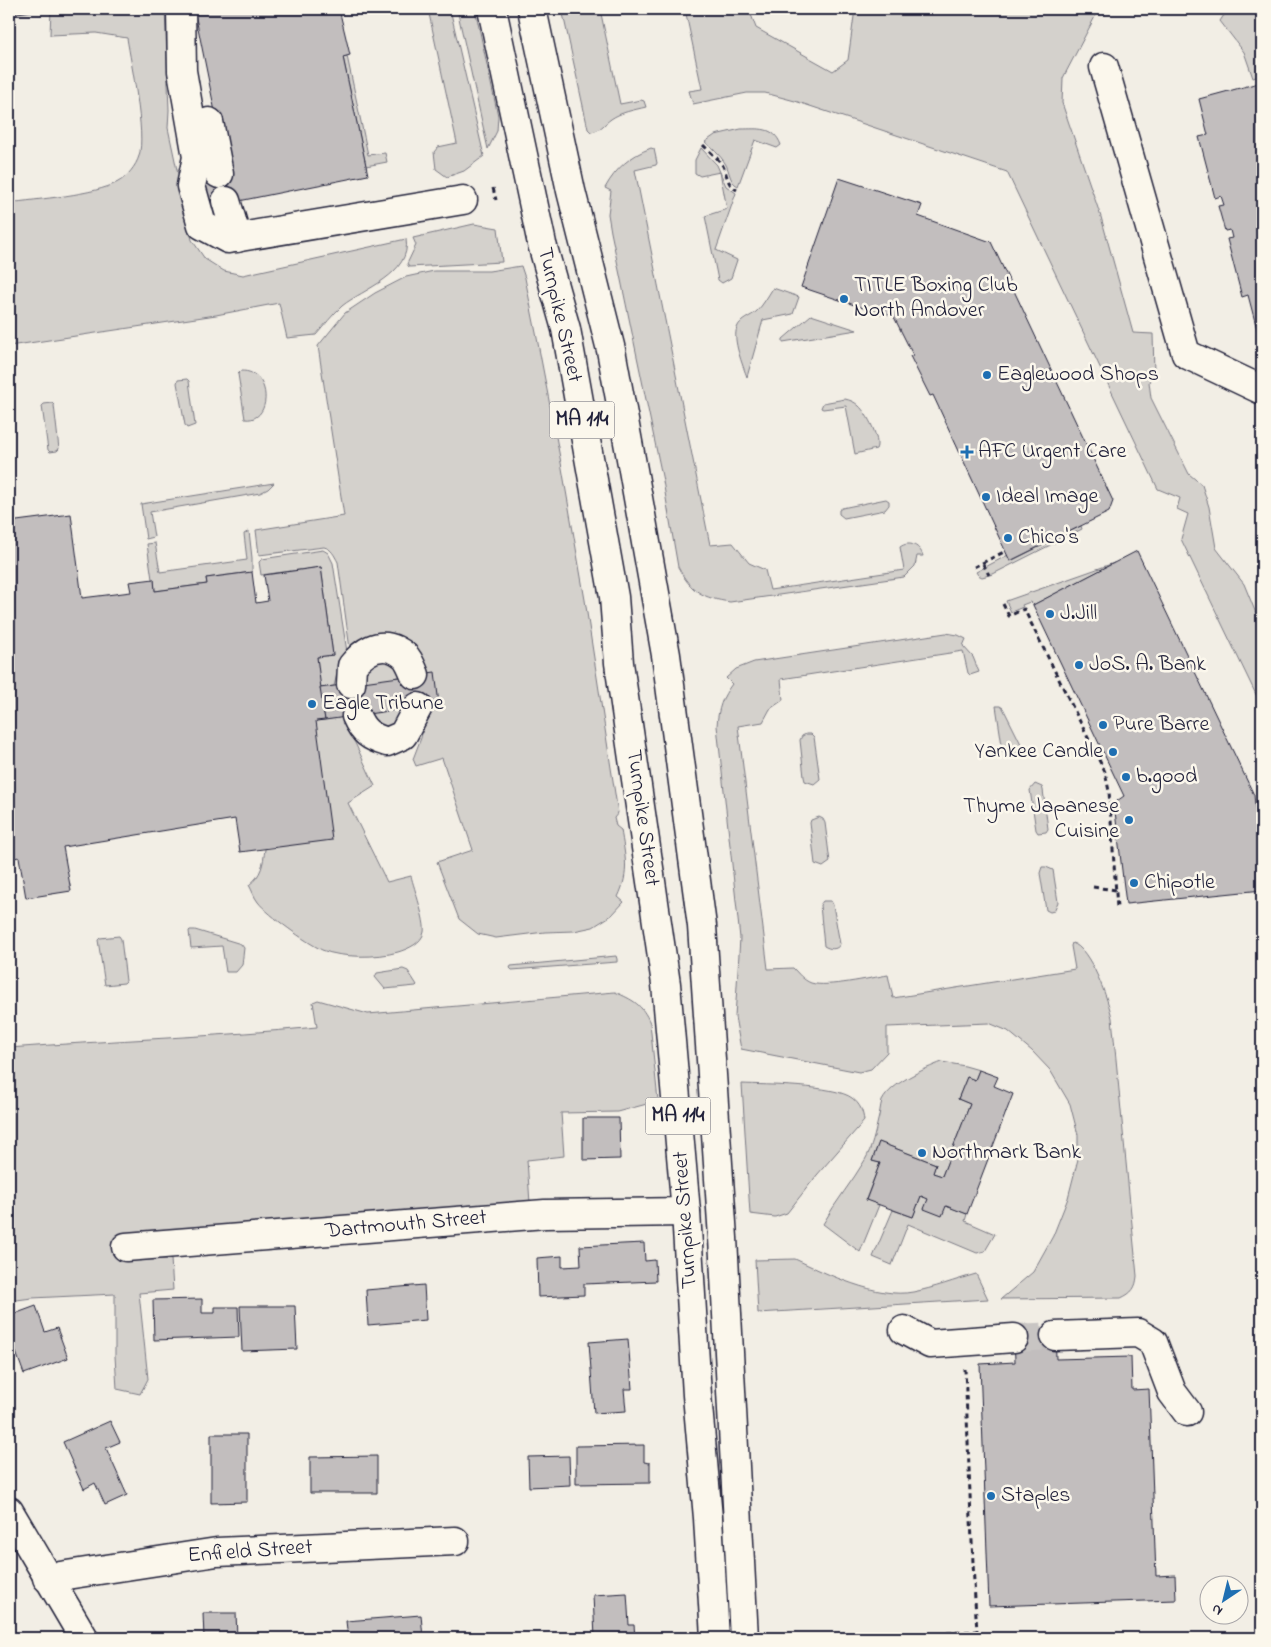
<svg xmlns="http://www.w3.org/2000/svg" width="1271" height="1647" font-family="'Indie Flower',sans-serif">
	<style>
		.green { fill: #d4d1cc; stroke: #7b7a84 }
		.building { fill: #c2bebe; stroke: #22223b }
		.lines { fill: none; stroke-linecap: round; stroke-linejoin: round }
		.minor-tunnel { stroke: #c8c5c3; stroke-width: 28; stroke-dasharray: 28 14; stroke-linecap: butt }
		.minor-casing { stroke: #22223b; stroke-width: 31 }
		.highway-casing { stroke: #22223b; stroke-width: 31 }
		.path { stroke: #22223b; stroke-width: 3; stroke-dasharray: 5 4; stroke-linecap: butt }
		.minor { stroke: #fbf7ec; stroke-width: 28 }
		.highway { stroke: #fbf7ec; stroke-width: 28 }
		.poi-dot { fill: #1f6fb2; stroke: #fbf7ec; stroke-width: 2 }
		.labels { text-anchor: middle; dominant-baseline: central; stroke-width: 5; stroke-linejoin: round; paint-order: stroke }
		.shield { fill: #fbf7ec; stroke: #636270; stroke-width: 1 }
		.shield-label { font-size: 21px; font-weight: bold; fill: #22223b }
		.poi-label { font-size: 22px; fill: #22223b; stroke: #fbf7ec; text-anchor: start }
		.street-label { font-size: 22px; fill: #22223b; stroke: #fbf7ec }
	</style>
	<rect width="100%" height="100%" fill="#f2eee5"/>
	<filter id="ink" filterUnits="userSpaceOnUse"><feTurbulence type="fractalNoise" baseFrequency=".02" numOctaves="2"/><feDisplacementMap in="SourceGraphic" scale="10" xChannelSelector="R" yChannelSelector="G"/><feConvolveMatrix kernelMatrix="1 2 1 2 8 2 1 2 1" color-interpolation-filters="sRGB"/></filter>
	<g filter="url(#ink)">
		<g class="green">
			<path d="M51,9H165L169,110L168,128L192,240L205,259L224,271L243,275L406,239C412,274 363,289 342,306C332,315 324,326 316,335L287,338L279,303L216,315L9,346V203C37,199 95,195 118,182C127,177 136,166 139,156C146,134 131,63 127,38L96,33L50,35Z"/>
			<polygon points="428,9 450,9 484,156 464,171 447,177 436,169 434,152 438,147 457,143"/>
			<polygon points="457,9 475,9 498,116 497,131 488,149"/>
			<path d="M562,9H600L620,104L641,100L644,101L646,107C634,110 621,112 611,119C604,124 600,131 591,132L588,129Z"/>
			<polygon points="685,9 749,9 756,28 833,71 848,60 855,9 1099,9 1063,78 1062,103 1101,217 1133,333 1153,334 1154,373 1149,382 1151,398 1189,474 1202,485 1209,507 1216,548 1244,584 1262,628 1262,707 1181,539 1188,514 1177,509 1180,498 1158,489 1007,172 795,101 765,93 747,93 693,104 689,91 702,89"/>
			<polygon points="1228,9 1262,9 1262,75 1253,78 1244,52 1220,21"/>
			<polygon points="347,56 368,155 385,153 387,162 366,166 343,57"/>
			<path d="M741,129C759,129 774,126 781,145L777,148L755,140L738,186C729,182 730,171 725,163C720,155 712,148 705,142L715,135Z"/>
			<path d="M651,148L654,149L657,163L656,165L635,170L710,545L733,543L749,563L765,570L770,590L904,570L900,547C910,540 920,546 923,556H917L915,566L904,577L730,602C703,598 691,592 678,567L663,481L611,232L608,214L611,191L605,188C616,168 630,156 651,148Z"/>
			<polygon points="701,148 717,165 726,186 736,193 716,250 737,260 731,278 722,283 718,280 705,216 727,209 720,172 700,176 695,173 695,160"/>
			<polygon points="474,224 498,228 502,262 409,267 407,264 416,245 413,238"/>
			<path d="M521,266L525,278L536,333L562,468L585,600L618,813L614,818L616,826L621,830C625,856 630,872 618,897L624,902L612,915L593,927L574,931L545,932L496,938L478,934L459,919L437,862L473,850L442,758L416,766L413,759L421,738L425,720L424,665L350,649L338,562C334,555 332,549 324,547L259,555L256,530L344,516L318,346L345,313L375,293L406,277L434,271H489Z"/>
			<path d="M773,288L799,297L793,314L763,320L747,377C743,366 732,339 737,328C740,319 751,317 757,311C763,305 768,296 773,288Z"/>
			<polygon points="811,315 857,330 783,342 783,339"/>
			<path d="M241,371C273,370 272,423 245,419L238,374Z"/>
			<polygon points="187,379 189,381 195,425 187,428 185,425 177,383 178,380"/>
			<path d="M845,399C850,400 855,402 859,406C867,413 881,440 876,449L855,454L846,406L823,409L821,408L823,403Z"/>
			<polygon points="52,403 54,405 59,449 57,451 50,452 48,450 42,406 44,404"/>
			<polygon points="274,483 268,489 260,493 150,512 154,537 146,539 141,504"/>
			<polygon points="886,499 889,501 889,505 885,510 844,518 839,514 839,510 842,508"/>
			<polygon points="1081,526 1082,529 993,574 982,577 978,575 976,572 1008,555 1011,561"/>
			<polygon points="249,531 252,558 252,572 206,578 207,584 155,591 154,579 152,579 147,544 155,543 160,572 247,560 244,534"/>
			<polygon points="323,550 328,553 333,563 347,652 337,674 334,686 320,688 317,657 333,655 321,567 261,575 259,562 262,559"/>
			<polygon points="1114,563 1033,605 1030,602 1022,605 1023,607 1011,612 1006,601"/>
			<path d="M946,633L958,635L966,639L963,646L973,657L979,672L970,675L968,673L963,651L781,679L783,700L770,709L763,722L738,726L768,969L793,968C798,973 803,980 811,983C827,988 870,978 888,975L893,998L1075,969L1071,946L1072,943C1090,947 1109,1002 1112,1018L1137,1276C1136,1288 1132,1293 1121,1298L1001,1299L1033,1272L1053,1236L1068,1198L1078,1159V1135L1070,1104L1050,1070L1032,1051L1008,1031L989,1023L887,1027V1052L871,1069L859,1072L741,1049L735,1017L740,938L717,726C718,709 722,697 732,684L726,678L736,669L754,662Z"/>
			<polygon points="378,658 389,660 397,667 401,673 406,703 396,722 390,727 380,727 373,722 361,691 366,666"/>
			<path d="M996,706H1000L1003,708L1022,746C1020,754 1013,753 1006,754L1003,752Z"/>
			<path d="M343,717L375,786L348,803L387,882L411,876C414,888 426,922 424,932C422,943 408,949 398,952C378,958 341,958 322,950C306,942 269,916 258,902C254,897 252,890 249,885C262,875 263,864 265,849L316,721Z"/>
			<polygon points="806,734 811,734 814,737 820,779 814,784 805,781 804,777 800,740 802,736"/>
			<polygon points="1035,784 1042,787 1043,790 1048,829 1046,832 1038,833 1036,830 1030,790"/>
			<polygon points="819,817 823,819 825,823 830,862 823,867 815,864 810,823 811,820"/>
			<polygon points="1042,867 1046,867 1053,870 1058,902 1054,911 1050,912 1046,910 1040,873"/>
			<path d="M823,901H831L833,905L840,944C837,951 829,949 824,946L820,905Z"/>
			<polygon points="190,930 195,930 241,944 244,948 242,965 236,972 226,972 222,946 191,948 189,931"/>
			<polygon points="119,936 121,939 126,981 124,983 105,985 98,940 100,938"/>
			<polygon points="616,956 617,959 617,962 512,970 510,968 511,966"/>
			<polygon points="403,969 408,971 417,985 416,986 385,989 375,977 377,973"/>
			<path d="M615,992C633,1000 642,1004 650,1023L658,1101L617,1112L561,1113L564,1156L527,1160L530,1203L118,1238L120,1261L171,1259L173,1290L139,1293L148,1379L140,1394L117,1389L115,1356V1294L32,1298L9,1301V1048C112,1040 214,1037 317,1027L313,1002L318,1000L368,1014Z"/>
			<path d="M942,1062L965,1066L979,1070L975,1080L967,1077L958,1099L970,1104L942,1176L933,1173L936,1164L879,1142L872,1161L880,1163L866,1199L879,1205L860,1252L823,1224C836,1201 852,1182 865,1160C872,1148 875,1133 878,1120C880,1114 880,1106 882,1101C891,1083 924,1069 942,1062Z"/>
			<path d="M742,1084C765,1085 835,1085 852,1098C860,1104 863,1111 864,1121L817,1175L787,1213L775,1217L750,1214Z"/>
			<polygon points="921,1196 967,1214 965,1221 995,1234 985,1251 977,1253 908,1224 892,1265 873,1257 893,1210 913,1217"/>
			<path d="M795,1259C827,1274 878,1299 913,1292C934,1288 955,1280 976,1274L988,1299L758,1313L755,1260Z"/>
		</g>
		<g class="building">
			<polygon points="9,9 49,9 9,14"/>
			<polygon points="218,9 339,9 350,55 343,57 368,175 234,202 226,201 209,204 202,177 227,171 195,13"/>
			<polygon points="1262,82 1262,332 1258,333 1248,295 1242,297 1227,239 1232,238 1230,230 1225,231 1218,206 1224,205 1221,196 1215,198 1199,137 1208,135 1199,99"/>
			<polygon points="839,178 922,205 918,216 991,242 1113,501 1109,512 1010,561 933,395 930,396 910,356 913,355 894,317 885,313 884,315 801,287"/>
			<polygon points="71,514 82,598 131,592 129,582 154,579 155,591 207,584 206,578 252,572 256,603 268,601 264,575 321,567 333,655 317,657 325,720 316,721 332,840 240,852 235,819 63,847 71,891 26,898 19,857 9,859 9,522"/>
			<polygon points="1137,551 1254,795 1262,875 1262,890 1126,904 1114,803 1124,796 1033,605"/>
			<polygon points="435,672 439,704 325,720 320,688"/>
			<polygon points="979,1070 998,1077 994,1086 1013,1094 967,1214 946,1206 942,1216 924,1209 928,1199 921,1196 913,1217 866,1200 880,1163 872,1161 879,1142 936,1164 933,1173 942,1176 970,1104 958,1099 967,1077 975,1080"/>
			<polygon points="583,1118 619,1118 620,1159 583,1160"/>
			<polygon points="644,1243 645,1261 655,1260 656,1281 584,1284 584,1295 538,1297 537,1258 562,1256 562,1267 581,1266 580,1246"/>
			<polygon points="424,1285 426,1320 368,1325 366,1290"/>
			<polygon points="202,1299 202,1313 215,1313 215,1307 238,1307 239,1337 154,1340 153,1300"/>
			<polygon points="36,1306 45,1332 57,1328 68,1358 24,1374 13,1344 9,1345 9,1316"/>
			<polygon points="240,1306 295,1306 297,1349 242,1351"/>
			<polygon points="1055,1328 1056,1359 1131,1357 1132,1390 1149,1389 1156,1576 1175,1575 1176,1600 989,1606 980,1364 1015,1362 1014,1329"/>
			<polygon points="628,1339 632,1389 624,1389 626,1411 594,1413 589,1342"/>
			<polygon points="110,1421 120,1442 106,1448 127,1495 105,1505 95,1483 84,1489 63,1442"/>
			<polygon points="211,1434 247,1434 247,1502 211,1503"/>
			<polygon points="644,1445 644,1462 650,1463 650,1483 576,1484 576,1446"/>
			<polygon points="377,1456 377,1493 310,1493 310,1457"/>
			<polygon points="569,1456 570,1485 529,1487 528,1457"/>
			<polygon points="627,1593 629,1625 634,1625 635,1638 595,1638 593,1595"/>
			<polygon points="203,1613 236,1613 237,1638 204,1638"/>
			<polygon points="421,1615 423,1638 348,1638 346,1621"/>
		</g>
		<g class="lines">
			<polyline class="minor-tunnel" points="1014,1338 1055,1336"/>
			<g class="minor-casing">
				<g id="minor">
					<polyline points="181,9 182,71 197,157 191,186 202,225 228,239 463,200"/>
					<polyline points="1104,67 1186,354 1262,390"/>
					<polyline points="209,122 219,174"/>
					<polyline points="226,201 237,238"/>
					<path d="M351,684L352,666C363,652 378,641 396,650C400,652 406,656 408,660C411,665 413,670 415,675"/>
					<path d="M356,716C363,732 370,737 387,742L403,735L418,707"/>
					<polyline points="126,1247 545,1214 686,1212"/>
					<polyline points="904,1330 930,1344 1014,1338"/>
					<polyline points="1055,1336 1138,1333 1153,1342 1172,1392 1187,1412"/>
					<polyline points="9,1511 84,1638"/>
					<polyline points="47,1578 217,1552 455,1541"/>
				</g>
			</g>
			<g class="highway-casing">
				<g id="highway">
					<polyline points="492,9 542,244 566,329 614,597 619,663 666,984 686,1212 697,1395 708,1518 715,1638"/>
					<polyline points="532,9 571,191 611,350 630,453 666,655 702,926 723,1238 744,1638"/>
				</g>
			</g>
			<g class="path">
				<path d="M703,145C710,152 718,158 723,166C728,176 726,184 737,190"/>
				<polyline points="493,188 496,200"/>
				<polyline points="983,564 989,575"/>
				<polyline points="974,567 1006,551"/>
				<polyline points="1003,604 1009,616 1024,609 1105,772 1109,791 1117,908"/>
				<polyline points="1093,887 1116,890"/>
				<path d="M947,1633L977,1631C971,1544 969,1457 965,1369"/>
			</g>
			<use href="#minor" class="minor"/>
			<use href="#highway" class="highway"/>
		</g>
	</g>
	<g class="poi-dot">
		<circle cx="844" cy="299" r="5"/>
		<circle cx="987" cy="375" r="5"/>
		<path d="M964.5 444.5h5v5h5v5h-5v5h-5v-5h-5v-5h5z"/>
		<circle cx="986" cy="497" r="5"/>
		<circle cx="1008" cy="538" r="5"/>
		<circle cx="1050" cy="614" r="5"/>
		<circle cx="1079" cy="665" r="5"/>
		<circle cx="312" cy="704" r="5"/>
		<circle cx="1103" cy="725" r="5"/>
		<circle cx="1113" cy="752" r="5"/>
		<circle cx="1126" cy="777" r="5"/>
		<circle cx="1129" cy="820" r="5"/>
		<circle cx="1134" cy="883" r="5"/>
		<circle cx="922" cy="1153" r="5"/>
		<circle cx="991" cy="1496" r="5"/>
	</g>
	<g class="labels">
		<g class="shield">
			<rect x="549.5" y="401.5" width="65" height="37" rx="4"/>
			<rect x="645.5" y="1097.5" width="65" height="37" rx="4"/>
		</g>
		<g class="shield-label">
			<text x="582" y="420">MA 114</text>
			<text x="678" y="1116">MA 114</text>
		</g>
		<g class="poi-label">
			<text x="854" y="286">TITLE Boxing Club<tspan x="854" dy="25">North Andover</tspan></text>
			<text x="997" y="375">Eaglewood Shops</text>
			<text x="978" y="452">AFC Urgent Care</text>
			<text x="996" y="497">Ideal Image</text>
			<text x="1018" y="538">Chico's</text>
			<text x="1060" y="614">J.Jill</text>
			<text x="1089" y="665">JoS. A. Bank</text>
			<text x="322" y="704">Eagle Tribune</text>
			<text x="1113" y="725">Pure Barre</text>
			<text x="1103" y="752" text-anchor="end">Yankee Candle</text>
			<text x="1136" y="777">b.good</text>
			<text x="1119" y="807" text-anchor="end">Thyme Japanese<tspan x="1119" dy="25">Cuisine</tspan></text>
			<text x="1144" y="883">Chipotle</text>
			<text x="932" y="1153">Northmark Bank</text>
			<text x="1001" y="1496">Staples</text>
		</g>
		<g class="street-label">
			<text transform="translate(559 315) rotate(77)">Turnpike Street</text>
			<text transform="translate(642 818) rotate(82)">Turnpike Street</text>
			<text transform="translate(686 1220) rotate(-94)">Turnpike Street</text>
			<text transform="translate(406 1225) rotate(-5)">Dartmouth Street</text>
			<text transform="translate(250 1552) rotate(-4)">Enfield Street</text>
		</g>
	</g>
	<rect width="1271" height="1647" fill="none" stroke="#fbf7ec" stroke-width="30"/>
	<rect x="15" y="15" width="1241" height="1617" fill="none" stroke="#22223b" stroke-width="2" filter="url(#ink)"/>
	<g transform="translate(1224 1600) rotate(215)"><circle r="24" fill="#fbf7ec" stroke="#a4a2a5"/>
	<path d="M0-4L9 19L0 12L-9 19Z" fill="#1f6fb2"/>
	<text y="-8" font-size="14" font-weight="bold" text-anchor="middle" fill="#22223b">N</text>
	</g>
</svg>
